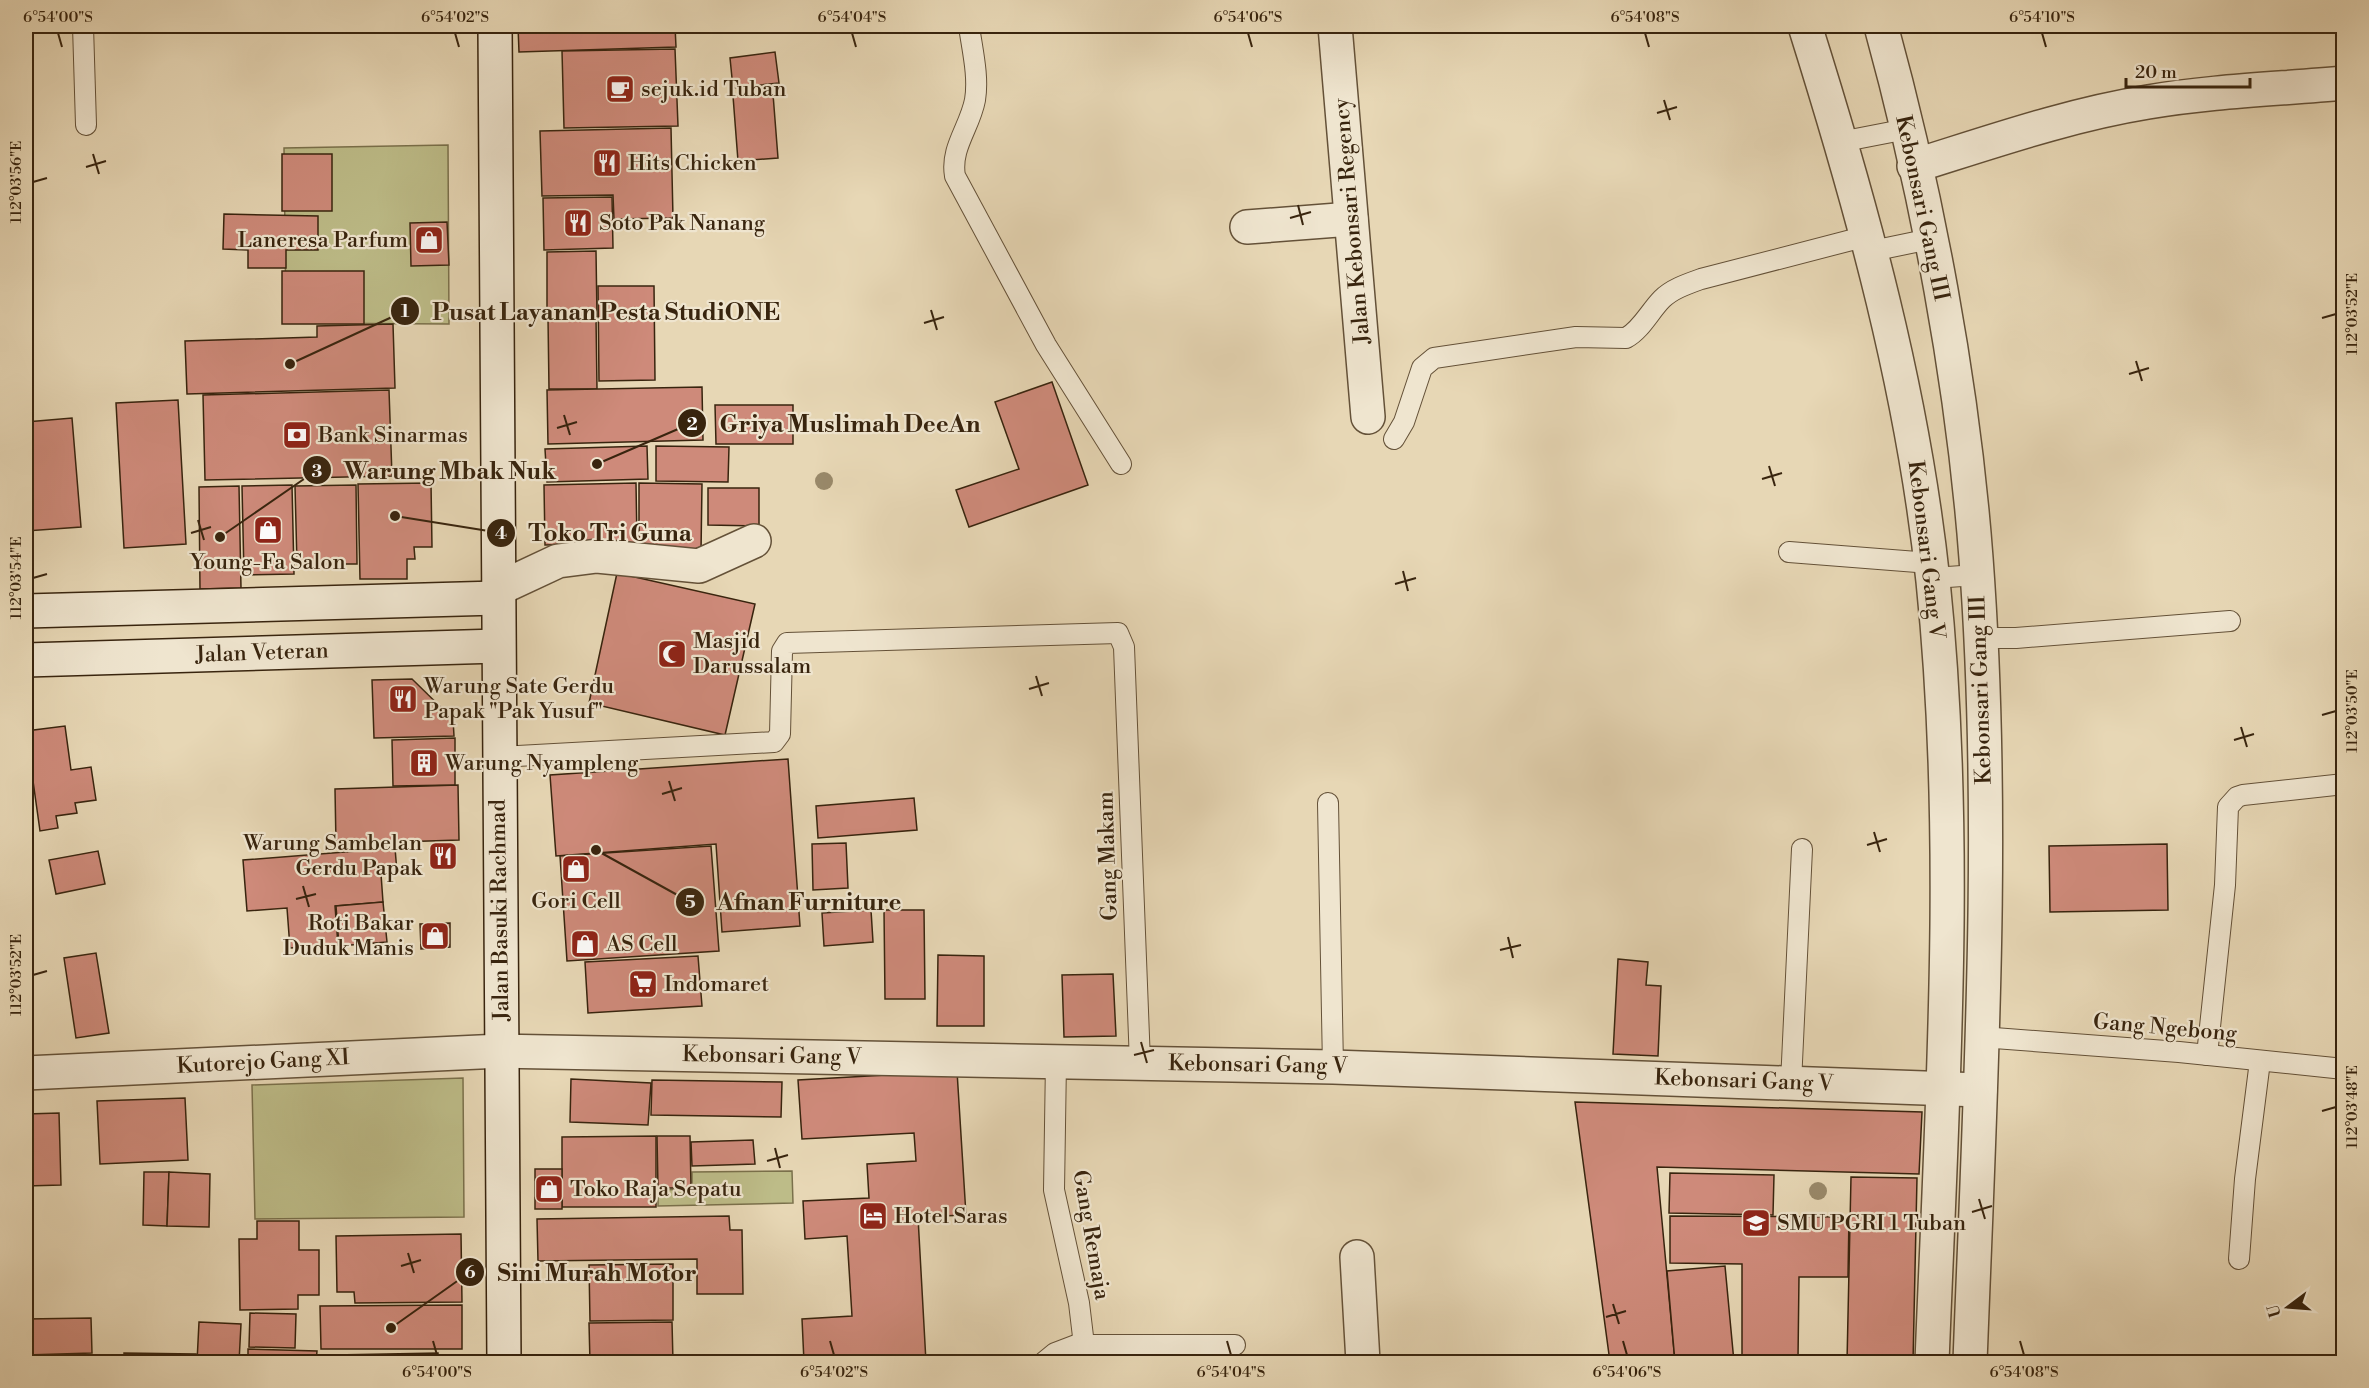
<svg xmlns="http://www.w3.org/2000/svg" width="2369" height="1388" font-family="'Libre Bodoni',serif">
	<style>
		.green { fill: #bdbc88; stroke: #7a704b; stroke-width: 1.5 }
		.building { fill: #ce8a7a; stroke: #38240e; stroke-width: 1.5 }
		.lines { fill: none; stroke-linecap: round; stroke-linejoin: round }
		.service-casing { stroke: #645138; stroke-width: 22 }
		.minor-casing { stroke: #645138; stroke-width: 36 }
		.secondary-casing { stroke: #38240e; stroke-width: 36 }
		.service { stroke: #efe5cf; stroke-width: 20 }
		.minor { stroke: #efe5cf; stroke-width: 33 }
		.secondary { stroke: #efe5cf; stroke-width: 33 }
		.tree { fill: #99896a }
		.ticks { fill: none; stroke: #38240e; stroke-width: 2 }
		.labels { text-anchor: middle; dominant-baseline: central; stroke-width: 4.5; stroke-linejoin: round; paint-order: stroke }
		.poi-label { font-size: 22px; fill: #38240e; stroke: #efe5cf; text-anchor: start }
		.street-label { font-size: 22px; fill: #38240e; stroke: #efe5cf }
		.leader { fill: none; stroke: #38240e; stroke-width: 2 }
		.callout-dot { fill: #38240e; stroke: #efe5cf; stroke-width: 2 }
		.mark-label { font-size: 18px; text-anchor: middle; font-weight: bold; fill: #fff }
		.callout-label { font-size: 24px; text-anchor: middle; font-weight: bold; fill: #38240e; stroke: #efe5cf; stroke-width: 4.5; stroke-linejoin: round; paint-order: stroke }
		.neatline { fill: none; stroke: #38240e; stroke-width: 2 }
		.ticks-label { font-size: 15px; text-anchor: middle; fill: #38240e }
	</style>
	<rect width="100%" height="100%" fill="#e7d7b5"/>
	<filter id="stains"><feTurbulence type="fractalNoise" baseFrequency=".00333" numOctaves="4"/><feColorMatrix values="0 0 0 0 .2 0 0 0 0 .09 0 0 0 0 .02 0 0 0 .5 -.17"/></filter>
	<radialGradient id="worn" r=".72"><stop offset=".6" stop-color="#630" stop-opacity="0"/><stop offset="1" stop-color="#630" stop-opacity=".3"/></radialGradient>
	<g class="green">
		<polygon points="448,145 449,324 286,323 284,148"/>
		<polygon points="463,1078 464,1217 255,1219 252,1085"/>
		<polygon points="792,1171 793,1203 658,1206 658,1190 692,1189 692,1172"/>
	</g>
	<g class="building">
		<polygon points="518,26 675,26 676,47 519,52"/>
		<polygon points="675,49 678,126 564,128 562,51"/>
		<polygon points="775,52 779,83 733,88 730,58"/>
		<polygon points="773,94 778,158 738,161 733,96"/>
		<polygon points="671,128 673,218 614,219 613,195 542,196 540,131"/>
		<rect x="282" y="154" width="50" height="57"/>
		<polygon points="612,197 613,248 544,250 543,198"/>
		<polygon points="224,214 318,216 318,250 286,250 286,268 248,268 248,250 223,249"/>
		<polygon points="447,222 449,265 411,266 410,223"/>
		<polygon points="596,251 597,317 547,317 547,252"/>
		<rect x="282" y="271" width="82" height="53"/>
		<polygon points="598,286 654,286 655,380 599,381"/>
		<polygon points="548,318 596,318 597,389 549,389"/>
		<polygon points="393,324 395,388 187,394 185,341 317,337 317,326"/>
		<polygon points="1052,382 1088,485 969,527 956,490 1019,469 995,402"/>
		<polygon points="702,387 703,440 548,444 547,390"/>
		<polygon points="389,390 392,476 205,480 203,395"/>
		<polygon points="178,400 186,544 124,548 116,403"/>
		<polygon points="715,405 793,405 793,444 716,444"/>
		<polygon points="72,418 81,527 26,531 26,422"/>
		<polygon points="647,446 648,479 547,482 545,449"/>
		<polygon points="656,446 729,447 728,482 656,481"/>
		<polygon points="431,483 432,547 414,547 415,559 407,559 407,579 360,579 358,484"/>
		<polygon points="636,483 637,543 545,545 544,485"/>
		<polygon points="639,483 702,484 701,552 639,552"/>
		<polygon points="292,485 294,574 244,575 242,486"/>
		<polygon points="356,485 357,564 297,564 295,486"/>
		<polygon points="239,486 241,588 200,589 199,487"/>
		<polygon points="708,488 759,488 759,526 708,525"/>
		<polygon points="617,573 755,604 725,735 589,703"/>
		<polygon points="412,679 453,719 454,736 374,738 372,680"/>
		<polygon points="65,726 71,770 91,767 96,800 75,803 77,813 56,816 58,828 40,831 26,731"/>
		<polygon points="455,738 455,785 393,786 392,740"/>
		<polygon points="788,759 800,926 722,932 716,844 556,856 550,775"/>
		<polygon points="458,785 459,840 336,844 335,789"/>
		<polygon points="914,798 917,830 818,838 816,806"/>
		<polygon points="846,843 848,888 813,890 812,844"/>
		<polygon points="2167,844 2168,910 2050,912 2049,846"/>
		<polygon points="711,846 719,951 567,961 560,856"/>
		<polygon points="395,848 397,872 381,874 383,902 335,906 338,945 290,948 287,908 247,911 243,860"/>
		<polygon points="98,851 105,884 56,894 49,860"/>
		<polygon points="383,902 387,942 339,946 336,906"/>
		<polygon points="871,910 873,942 824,946 822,913"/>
		<polygon points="884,910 924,910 925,999 885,999"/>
		<polygon points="450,923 450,947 421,949 420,924"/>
		<polygon points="96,953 109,1033 76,1038 64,958"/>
		<polygon points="938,955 984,956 984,1026 937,1026"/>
		<polygon points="698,956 702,1006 588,1013 585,962"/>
		<polygon points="1618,959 1648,962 1646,985 1661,986 1658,1056 1613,1054"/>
		<polygon points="1113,974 1116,1036 1064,1037 1062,975"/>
		<polygon points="957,1071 966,1215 918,1217 926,1362 804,1362 802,1319 852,1316 847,1236 805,1239 803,1201 869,1198 867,1164 916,1161 914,1133 802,1139 798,1080"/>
		<polygon points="571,1079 651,1083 648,1125 570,1122"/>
		<polygon points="652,1080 782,1082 781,1117 651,1115"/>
		<polygon points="185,1098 188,1160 100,1164 97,1101"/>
		<polygon points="1575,1102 1922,1112 1919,1174 1657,1167 1675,1362 1610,1362"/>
		<polygon points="59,1113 61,1185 26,1186 26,1114"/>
		<polygon points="656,1136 656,1207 562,1207 562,1137"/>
		<polygon points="657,1136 690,1136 691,1188 658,1188"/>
		<polygon points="753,1140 755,1164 692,1166 691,1142"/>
		<rect x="535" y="1169" width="27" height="40"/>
		<polygon points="144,1172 169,1172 167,1226 143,1225"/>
		<polygon points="169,1172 210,1174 209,1227 167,1226"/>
		<polygon points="1670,1173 1774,1175 1773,1215 1669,1213"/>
		<polygon points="1851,1177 1917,1178 1913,1362 1847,1362"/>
		<polygon points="729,1216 730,1230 742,1230 743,1294 697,1294 697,1259 538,1261 537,1219"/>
		<polygon points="1670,1216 1849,1217 1848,1277 1799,1277 1798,1359 1742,1359 1742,1264 1670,1263"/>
		<polygon points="257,1221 299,1221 299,1250 319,1250 319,1295 298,1295 298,1309 240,1310 239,1239 257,1239"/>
		<polygon points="461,1234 462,1302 355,1303 354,1292 337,1292 336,1236"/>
		<polygon points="673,1264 673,1320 590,1321 589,1265"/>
		<polygon points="1725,1266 1734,1362 1675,1362 1667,1271"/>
		<polygon points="462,1305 462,1349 321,1349 320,1306"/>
		<polygon points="250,1313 296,1314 295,1348 249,1347"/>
		<polygon points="91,1318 92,1353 26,1355 26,1319"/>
		<polygon points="199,1322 241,1324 239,1362 197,1362"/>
		<polygon points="672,1322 673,1362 590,1362 589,1323"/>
		<polygon points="248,1349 317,1351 316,1362 248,1362"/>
		<polygon points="124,1353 196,1354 196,1362 124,1362"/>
		<polygon points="438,1353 438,1362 334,1362 334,1355"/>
	</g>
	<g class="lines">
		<g class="service-casing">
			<g id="service">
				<polyline points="83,26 86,125"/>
				<path d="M969,26C972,49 979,76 975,100C970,127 950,148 955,176L1046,345L1121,464"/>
				<polyline points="1840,142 1907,129"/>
				<polyline points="1872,251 1930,239"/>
				<path d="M1394,439L1404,422L1422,368L1434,358L1576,337L1626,338C1641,330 1650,311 1662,299C1672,289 1687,284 1701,279L1867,236"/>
				<polyline points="1789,552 1930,563"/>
				<polyline points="1933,578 1977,575"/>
				<polyline points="1980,638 2016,638 2230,621"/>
				<polyline points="499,757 774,742 780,734 782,651 787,643 1118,633 1124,647 1140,1063"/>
				<polyline points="1328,803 1333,1067"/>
				<polyline points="1981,1037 2179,1052 2344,1069"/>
				<polyline points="2207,1055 2225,885 2228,807 2237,797 2243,795 2344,784"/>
				<polyline points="1056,1061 1054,1190 1079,1303 1084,1345"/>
				<polyline points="1791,1083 1802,849"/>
				<polyline points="2239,1259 2245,1179 2260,1061"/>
				<polyline points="1044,1362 1055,1353 1076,1345 1235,1345"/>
			</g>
		</g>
		<g class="minor-casing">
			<g id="minor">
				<polyline points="1335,26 1368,417"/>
				<path d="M1805,26C1862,207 1913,391 1933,581C1960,841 1942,1103 1932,1362"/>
				<path d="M1881,26C1927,193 1963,384 1976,558C1996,825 1980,1095 1970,1362"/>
				<path d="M1914,166C1991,142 2068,115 2148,102C2212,91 2279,89 2344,83"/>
				<polyline points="1247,227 1351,219"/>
				<polyline points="498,589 558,561 597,556 699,566 754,541"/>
				<polyline points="26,1073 501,1051 1333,1067 1980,1090"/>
				<polyline points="1357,1257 1363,1362"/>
			</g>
		</g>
		<g class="secondary-casing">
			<g id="secondary">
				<polyline points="495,26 504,1362"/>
				<polyline points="26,611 497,598"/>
				<polyline points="26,660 498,646"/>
			</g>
		</g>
		<use href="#service" class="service"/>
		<use href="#minor" class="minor"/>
		<use href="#secondary" class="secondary"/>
	</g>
	<g class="tree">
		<circle cx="824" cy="481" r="9"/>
		<circle cx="1818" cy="1191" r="9"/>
	</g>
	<path class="ticks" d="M58,33L62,47M455,33L459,47M852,33L856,47M1248,33L1252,47M1645,33L1649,47M2042,33L2046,47M1664,100L1670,120M1657,113L1677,107M93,154L99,174M86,167L106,161M33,182L47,178M1298,205L1303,225M1290,218L1311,212M931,310L937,330M2322,318L2336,314M924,323L944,317M2136,361L2142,381M2129,374L2149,368M564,415L570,435M557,428L577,422M1769,466L1775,486M1762,479L1782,473M198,520L204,540M191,533L211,527M1403,571L1408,591M33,578L47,574M1395,584L1416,578M1036,676L1042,696M1029,689L1049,683M2322,715L2336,711M2241,727L2247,747M2234,740L2254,734M669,781L675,801M662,794L682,788M1874,832L1880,852M1867,845L1887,839M303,886L309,907M296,899L316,894M1508,937L1513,958M1500,950L1521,945M33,975L47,971M1141,1042L1147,1063M1134,1055L1154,1050M2322,1111L2336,1107M775,1148L780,1168M767,1161L788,1155M1979,1199L1985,1219M1972,1212L1992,1206M408,1253L414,1273M401,1266L421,1260M1613,1304L1619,1324M1606,1317L1626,1311M433,1341L437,1355M830,1341L834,1355M1227,1341L1231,1355M1623,1341L1627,1355M2020,1341L2024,1355"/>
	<defs>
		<g id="cafe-square" transform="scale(1.5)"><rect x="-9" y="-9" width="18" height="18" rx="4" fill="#8f2418" stroke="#efe5cf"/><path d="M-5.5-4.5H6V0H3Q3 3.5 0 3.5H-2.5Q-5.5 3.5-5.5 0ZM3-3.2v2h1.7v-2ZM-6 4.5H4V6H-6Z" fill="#fff"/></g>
		<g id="restaurant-square" transform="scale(1.5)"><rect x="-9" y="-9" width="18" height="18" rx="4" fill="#8f2418" stroke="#efe5cf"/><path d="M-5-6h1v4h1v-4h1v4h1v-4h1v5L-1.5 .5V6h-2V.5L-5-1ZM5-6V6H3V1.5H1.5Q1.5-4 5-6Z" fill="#fff"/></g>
		<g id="shop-square" transform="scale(1.5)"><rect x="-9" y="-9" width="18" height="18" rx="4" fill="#8f2418" stroke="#efe5cf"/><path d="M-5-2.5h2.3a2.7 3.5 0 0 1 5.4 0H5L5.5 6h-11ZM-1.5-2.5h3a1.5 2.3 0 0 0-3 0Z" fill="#fff"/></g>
		<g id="bank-square" transform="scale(1.5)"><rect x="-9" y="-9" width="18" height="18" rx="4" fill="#8f2418" stroke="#efe5cf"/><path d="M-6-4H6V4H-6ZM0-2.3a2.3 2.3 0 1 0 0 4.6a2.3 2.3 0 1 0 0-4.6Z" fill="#fff"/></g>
		<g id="mosque-square" transform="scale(1.5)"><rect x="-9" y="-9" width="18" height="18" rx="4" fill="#8f2418" stroke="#efe5cf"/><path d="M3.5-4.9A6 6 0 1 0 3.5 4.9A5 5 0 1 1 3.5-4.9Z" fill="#fff"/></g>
		<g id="building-square" transform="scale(1.5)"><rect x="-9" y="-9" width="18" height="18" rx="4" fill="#8f2418" stroke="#efe5cf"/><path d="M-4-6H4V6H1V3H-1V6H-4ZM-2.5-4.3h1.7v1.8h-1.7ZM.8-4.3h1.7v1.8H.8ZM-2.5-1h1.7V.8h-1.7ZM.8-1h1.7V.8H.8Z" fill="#fff"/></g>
		<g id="supermarket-square" transform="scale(1.5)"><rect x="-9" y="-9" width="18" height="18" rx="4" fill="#8f2418" stroke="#efe5cf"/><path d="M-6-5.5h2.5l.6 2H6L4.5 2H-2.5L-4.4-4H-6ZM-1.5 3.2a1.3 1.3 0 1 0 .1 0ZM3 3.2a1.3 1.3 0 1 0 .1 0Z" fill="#fff"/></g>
		<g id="hotel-square" transform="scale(1.5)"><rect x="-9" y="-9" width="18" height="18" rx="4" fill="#8f2418" stroke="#efe5cf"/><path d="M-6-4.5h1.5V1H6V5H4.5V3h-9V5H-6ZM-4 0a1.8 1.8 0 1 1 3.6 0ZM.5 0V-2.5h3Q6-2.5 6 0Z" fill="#fff"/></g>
		<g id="school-square" transform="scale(1.5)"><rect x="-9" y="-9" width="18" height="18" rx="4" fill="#8f2418" stroke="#efe5cf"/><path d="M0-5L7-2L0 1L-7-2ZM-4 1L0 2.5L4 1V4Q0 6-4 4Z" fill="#fff"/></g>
	</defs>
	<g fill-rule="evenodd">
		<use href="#cafe-square" x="620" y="89"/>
		<use href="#restaurant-square" x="607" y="163"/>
		<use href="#restaurant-square" x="578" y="223"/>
		<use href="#shop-square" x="429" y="240"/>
		<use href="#bank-square" x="297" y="435"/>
		<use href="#shop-square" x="268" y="530"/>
		<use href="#mosque-square" x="672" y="654"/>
		<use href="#restaurant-square" x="403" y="699"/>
		<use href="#building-square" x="424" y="763"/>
		<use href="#restaurant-square" x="443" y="856"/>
		<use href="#shop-square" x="576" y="869"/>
		<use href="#shop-square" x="435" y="936"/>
		<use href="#shop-square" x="585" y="944"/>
		<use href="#supermarket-square" x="643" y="984"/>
		<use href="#shop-square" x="549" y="1189"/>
		<use href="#hotel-square" x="873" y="1216"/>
		<use href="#school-square" x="1756" y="1223"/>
	</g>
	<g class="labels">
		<g class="poi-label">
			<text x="641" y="89">sejuk.id Tuban</text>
			<text x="628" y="163">Hits Chicken</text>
			<text x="599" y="223">Soto Pak Nanang</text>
			<text x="408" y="240" text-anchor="end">Laneresa Parfum</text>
			<text x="318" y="435">Bank Sinarmas</text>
			<text x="268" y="562" text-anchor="middle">Young-Fa Salon</text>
			<text x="693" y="641">Masjid<tspan x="693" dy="25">Darussalam</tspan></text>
			<text x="424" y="686">Warung Sate Gerdu<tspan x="424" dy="25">Papak "Pak Yusuf"</tspan></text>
			<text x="445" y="763">Warung Nyampleng</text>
			<text x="422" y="843" text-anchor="end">Warung Sambelan<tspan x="422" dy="25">Gerdu Papak</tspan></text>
			<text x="576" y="901" text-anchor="middle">Gori Cell</text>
			<text x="414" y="923" text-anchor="end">Roti Bakar<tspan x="414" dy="25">Duduk Manis</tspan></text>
			<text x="606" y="944">AS Cell</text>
			<text x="664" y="984">Indomaret</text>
			<text x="570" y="1189">Toko Raja Sepatu</text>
			<text x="894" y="1216">Hotel Saras</text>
			<text x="1777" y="1223">SMU PGRI 1 Tuban</text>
		</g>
		<g class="street-label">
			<text transform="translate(1922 208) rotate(78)">Kebonsari Gang III</text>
			<text transform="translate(1352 221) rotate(-95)">Jalan Kebonsari Regency</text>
			<text transform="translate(1926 550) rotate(83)">Kebonsari Gang V</text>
			<text transform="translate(262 653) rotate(-2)">Jalan Veteran</text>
			<text transform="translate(1981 690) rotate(-92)">Kebonsari Gang III</text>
			<text transform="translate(1108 856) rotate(-92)">Gang Makam</text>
			<text transform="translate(500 910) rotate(-91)">Jalan Basuki Rachmad</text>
			<text transform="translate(2165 1028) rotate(5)">Gang Ngebong</text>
			<text transform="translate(772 1056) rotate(1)">Kebonsari Gang V</text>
			<text transform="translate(263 1062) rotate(-3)">Kutorejo Gang XI</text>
			<text transform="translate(1258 1065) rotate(1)">Kebonsari Gang V</text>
			<text transform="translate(1744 1081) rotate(2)">Kebonsari Gang V</text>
			<text transform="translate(1091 1235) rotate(80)">Gang Remaja</text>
		</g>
	</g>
	<path class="leader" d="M290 364L405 311M597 464L692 423M220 537L317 470M395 516L501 533M596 850L690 902M391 1328L470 1272"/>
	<g class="callout-dot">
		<circle cx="290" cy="364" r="6"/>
		<circle cx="597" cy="464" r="6"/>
		<circle cx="220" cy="537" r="6"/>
		<circle cx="395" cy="516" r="6"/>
		<circle cx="596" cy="850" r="6"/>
		<circle cx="391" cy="1328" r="6"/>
		<circle cx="405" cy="311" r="15"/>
		<circle cx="692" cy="423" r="15"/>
		<circle cx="317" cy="470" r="15"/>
		<circle cx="501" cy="533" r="15"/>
		<circle cx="690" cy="902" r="15"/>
		<circle cx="470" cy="1272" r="15"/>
	</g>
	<g class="mark-label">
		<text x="405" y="317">1</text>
		<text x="692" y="430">2</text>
		<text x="317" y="477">3</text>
		<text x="501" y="539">4</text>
		<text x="690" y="908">5</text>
		<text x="470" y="1278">6</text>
	</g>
	<g class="callout-label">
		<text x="606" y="320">Pusat Layanan Pesta StudiONE</text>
		<text x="850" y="432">Griya Muslimah DeeAn</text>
		<text x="450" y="479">Warung Mbak Nuk</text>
		<text x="610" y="541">Toko Tri Guna</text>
		<text x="809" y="910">Afnan Furniture</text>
		<text x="597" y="1281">Sini Murah Motor</text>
	</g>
	<rect width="2369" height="1388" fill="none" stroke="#e7d7b5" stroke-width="66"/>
	<g transform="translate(2288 1307) rotate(254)" stroke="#efe5cf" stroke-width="4.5" paint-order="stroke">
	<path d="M0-4.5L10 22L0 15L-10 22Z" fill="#38240e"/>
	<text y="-9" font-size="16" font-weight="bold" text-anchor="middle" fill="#38240e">U</text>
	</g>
	<path d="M2126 78v9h124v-9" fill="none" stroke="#38240e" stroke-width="3"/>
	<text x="2135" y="78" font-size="18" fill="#38240e" stroke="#efe5cf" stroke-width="4.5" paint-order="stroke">20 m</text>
	<rect x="33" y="33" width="2303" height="1322" class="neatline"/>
	<g class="ticks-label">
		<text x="58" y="22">6°54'00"S</text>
		<text x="455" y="22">6°54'02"S</text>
		<text x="852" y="22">6°54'04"S</text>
		<text x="1248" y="22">6°54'06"S</text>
		<text x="1645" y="22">6°54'08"S</text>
		<text x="2042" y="22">6°54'10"S</text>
		<text transform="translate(16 182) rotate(-90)" y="5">112°03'56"E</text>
		<text transform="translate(2352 314) rotate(-90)" y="5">112°03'52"E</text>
		<text transform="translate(16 578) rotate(-90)" y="5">112°03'54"E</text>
		<text transform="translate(2352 711) rotate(-90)" y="5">112°03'50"E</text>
		<text transform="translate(16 975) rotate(-90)" y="5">112°03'52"E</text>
		<text transform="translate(2352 1107) rotate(-90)" y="5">112°03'48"E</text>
		<text x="437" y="1377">6°54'00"S</text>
		<text x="834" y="1377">6°54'02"S</text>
		<text x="1231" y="1377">6°54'04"S</text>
		<text x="1627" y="1377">6°54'06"S</text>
		<text x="2024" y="1377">6°54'08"S</text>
	</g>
	<rect width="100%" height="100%" filter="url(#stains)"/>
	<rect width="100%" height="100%" fill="url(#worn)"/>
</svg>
